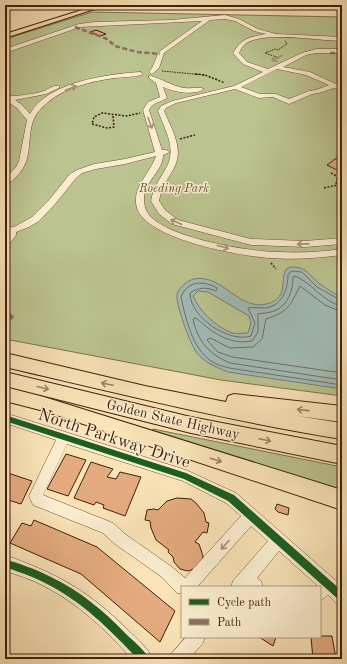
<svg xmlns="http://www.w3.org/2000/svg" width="347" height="664" font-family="'Old Standard TT',serif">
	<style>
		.green { fill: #bbc490; stroke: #7e724e }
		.water { fill: #a1bcb8; stroke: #7a7d74; fill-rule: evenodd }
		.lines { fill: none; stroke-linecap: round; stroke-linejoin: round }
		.shore { stroke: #706e62; stroke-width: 1 }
		.building { fill: #e3ab7e; stroke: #401f0d }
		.minor-casing { stroke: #6e5038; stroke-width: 1 }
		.major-casing { stroke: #401f0d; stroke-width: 2 }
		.highway-casing { stroke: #401f0d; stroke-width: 2 }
		.path-far1 { stroke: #401f0d; stroke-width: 1; stroke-dasharray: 1.5 1; stroke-linecap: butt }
		.path { stroke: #401f0d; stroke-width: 1.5; stroke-dasharray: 2 1.5; stroke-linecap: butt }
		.minor { fill: #fbedd0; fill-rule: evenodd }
		.major { fill: #f9e3b7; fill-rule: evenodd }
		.highway { fill: #f9e3b7; fill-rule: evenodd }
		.rail-casing { stroke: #401f0d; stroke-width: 2 }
		.rail { stroke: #fbedd0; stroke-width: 1.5; stroke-dasharray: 4.5; stroke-linecap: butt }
		.quiet-far1 { stroke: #8d6e63; stroke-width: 2.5; stroke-dasharray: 5 2.5; stroke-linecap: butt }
		.quiet { stroke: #8d6e63; stroke-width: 5.5; stroke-dasharray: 10 5.5; stroke-linecap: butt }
		.cycleway-casing { stroke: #fbedd0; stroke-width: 2 }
		.cycleway { fill: #1b5e20; fill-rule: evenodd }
		.oneway { stroke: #a79078 }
		.oneway2 { stroke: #9c8162 }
		.labels { text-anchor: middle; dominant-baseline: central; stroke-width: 3; stroke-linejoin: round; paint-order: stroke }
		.far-park-label { font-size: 12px; font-style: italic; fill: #655134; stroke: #fbedd0 }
		.street-label { font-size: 14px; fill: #401f0d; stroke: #fbedd0 }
		.near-street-label { font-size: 17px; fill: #401f0d; stroke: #fbedd0 }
	</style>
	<rect width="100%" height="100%" fill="#f9e3b7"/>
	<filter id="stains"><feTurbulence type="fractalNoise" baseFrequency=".005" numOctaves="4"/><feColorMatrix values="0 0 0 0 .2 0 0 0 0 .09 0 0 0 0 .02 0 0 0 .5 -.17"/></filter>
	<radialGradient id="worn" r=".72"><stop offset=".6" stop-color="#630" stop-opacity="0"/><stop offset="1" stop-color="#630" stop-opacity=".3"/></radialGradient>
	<g class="green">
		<polygon points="92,12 342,17 342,396 221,380 5,339 5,39"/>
		<polygon points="153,429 342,467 342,497 147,438"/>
	</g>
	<path class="water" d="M291,267C306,266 310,276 320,284C327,289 335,294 342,298V389L228,372C216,367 205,363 197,353C190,344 176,305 177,295C178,288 188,280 194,279C223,273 240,314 270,303C288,296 280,281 286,269ZM198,291L208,292L249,316L251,323L248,333C243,333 237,334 232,333C215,326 200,312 193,296Z"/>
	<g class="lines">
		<g class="shore">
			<path d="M342,301L317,287L302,272L292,271L288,274C288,289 282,307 264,308C259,308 254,307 248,308L255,323L251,336C228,343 190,317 190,293C199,287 206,287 216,291L217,288C203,280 187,281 181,297C186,319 192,348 211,361C216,365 223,366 229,368L342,385"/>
			<path d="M342,306C322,302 313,283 295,276L293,277C293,291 288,306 274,311C269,313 263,313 258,314V332L252,341C229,345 213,333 196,318L193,319C198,342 209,354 230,363L342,380"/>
			<path d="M342,312L325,305L300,286C290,306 288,312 266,319L262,339L253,347L230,348L210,338L207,340L218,352L232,357L342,373"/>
		</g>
	</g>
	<g class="building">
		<polygon points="96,30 106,34 100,36 90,32"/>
		<polygon points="342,154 342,170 339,171 327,165"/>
		<polygon points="66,454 86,460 68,496 47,489"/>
		<polygon points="91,462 113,469 107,477 116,479 120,472 141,477 125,516 103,508 104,505 96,502 94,505 74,498"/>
		<polygon points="5,472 32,481 21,504 5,499"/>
		<polygon points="177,498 191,499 196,503 204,513 206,522 209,523 207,533 203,532 195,542 199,544 203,556 201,564 196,568 188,571 180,569 174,562 173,557 168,552 169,550 156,540 151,528 150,521 145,520 147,510 154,509 158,510 167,501"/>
		<polygon points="277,504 289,508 288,515 278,512 275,509"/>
		<polygon points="34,520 97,547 175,611 160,642 81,574 10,543 22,523 31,526"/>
		<polygon points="320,636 332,636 336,659 313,659 311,637"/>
		<polygon points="259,637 276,637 273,646"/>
	</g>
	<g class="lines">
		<g class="minor-casing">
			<g id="minor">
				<path d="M225,15L239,19L258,29L276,34L342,37V41C320,41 260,30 244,45C242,47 240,51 239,53L247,62L268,69L302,53L316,49H342V53H316L306,55L283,67L310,72L342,87V91L334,88L319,93L312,94L289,104L273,97L259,98L235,89L176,103L166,108L164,111C172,130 185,150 173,170C167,180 161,189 159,201L165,210L178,220L251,239L305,241L342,238V244L305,247L251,245L172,224L159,214L151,201C153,189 159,180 165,170C178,150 165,130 158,111L161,106L172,101L234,86L263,72L243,64L233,53C242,38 249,37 266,34L254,31L235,21L225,19L210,20L164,53L159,68L152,74L149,72C155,66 155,57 160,51L202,21L80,27L5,53V49L79,24L94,22L171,20ZM277,69L306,75L329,85L316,90L309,91L289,99L276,94H260L241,87Z"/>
				<path d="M140,72L143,74L142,75C133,77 124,77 115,78C93,81 66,87 48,102C42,107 36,113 33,121C26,143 34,160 15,178C12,181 9,184 5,185V179L16,167L19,161L27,120L17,108L5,100V96C12,97 36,94 44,91C49,89 53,85 59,86V88L46,94L15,100L22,105L30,114C47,82 108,74 140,72Z"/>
				<path d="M149,76C155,75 173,87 185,88C191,89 200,86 204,89C194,96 174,92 163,87L167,98C161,102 153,102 149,110L162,150H166L170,152L163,155C163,174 139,183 145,207C152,237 252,252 278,252C300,253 321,252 342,249V255C318,258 294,260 269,258C240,256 146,239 137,208C131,188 150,174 156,156L125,164L96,169L82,173L76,178L55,204L39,221L29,227L16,232V235L8,246L5,247L6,234H5V228L14,227L32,217L49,200L70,174L77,170L94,164L125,159L155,152L143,110L148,102L160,97L156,83L149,78Z"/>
				<path d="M5,413L186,470L236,493L342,586V605L336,603L328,595L320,601V587H315L317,585L279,551L257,578L261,581L263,587H231L233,581L268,541L251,526L197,587H182V594L177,593L162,577L115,544L103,533L33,505L29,496L56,440L5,423ZM67,444L183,481L226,503L241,516L185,578L172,567L125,534L113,523L43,495Z"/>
				<path d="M5,555C58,574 89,591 129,631C137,639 148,648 153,659H132C106,630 78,603 42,585C30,579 18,575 5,571Z"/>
				<polygon points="186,637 205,637 203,643 189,659 169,659 172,653"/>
			</g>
		</g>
		<g class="major-casing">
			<polygon id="major" points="98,5 107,5 5,38 5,34"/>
		</g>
		<g class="highway-casing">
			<g id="highway">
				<path d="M5,353L145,386L226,402L228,396L234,394L342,406V422L297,416L342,423V439C228,421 117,393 5,367Z"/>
				<polygon points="5,372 191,417 342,446 342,464 191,433 5,386"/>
				<polygon points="5,387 44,397 342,490 342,510 44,411 5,401"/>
			</g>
		</g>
		<g class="path-far1">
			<polyline points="279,58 265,53 275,49 278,50 287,44 285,41"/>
			<polyline points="162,71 205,75"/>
		</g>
		<g class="path">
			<polyline points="195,74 205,75 225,83"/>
			<polyline points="113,116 114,127 107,128 92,124 94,117 102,113 127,116 140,113"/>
			<polyline points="180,139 195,135"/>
			<polyline points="331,173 338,177"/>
			<polyline points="336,184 338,177 342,174"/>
			<polyline points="324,188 342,184"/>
			<polyline points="271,263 276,269"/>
		</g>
		<use href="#minor" class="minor"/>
		<use href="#major" class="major"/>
		<use href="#highway" class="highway"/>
		<g class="rail-casing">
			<polyline id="rail" points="154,5 342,9"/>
		</g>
		<use href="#rail" class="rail"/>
		<g class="quiet-far1">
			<polyline points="75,27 107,39 115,46 137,52 160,54"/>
			<polyline points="330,53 342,53"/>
		</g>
		<polyline class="quiet" points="5,312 15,321"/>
		<g class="cycleway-casing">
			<g id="cycleway">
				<polygon points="5,415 186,473 234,495 342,591 342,601 339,600 228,501 184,479 5,421"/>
				<path d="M5,559C20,564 36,569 51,577C80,591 104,611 126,634C133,641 145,650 149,659H138C110,630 82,601 45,583C32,576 19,572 5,567Z"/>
			</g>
		</g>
		<use href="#cycleway" class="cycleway"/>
	</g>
	<defs><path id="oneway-shaft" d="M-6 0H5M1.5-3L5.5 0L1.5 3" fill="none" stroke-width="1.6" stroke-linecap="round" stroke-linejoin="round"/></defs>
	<g class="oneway">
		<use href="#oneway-shaft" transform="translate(277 58) rotate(154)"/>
		<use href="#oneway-shaft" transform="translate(71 88) rotate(-22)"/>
		<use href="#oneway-shaft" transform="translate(150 123) rotate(69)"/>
		<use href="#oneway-shaft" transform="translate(176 222) rotate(-157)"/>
		<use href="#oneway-shaft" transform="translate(303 244) rotate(179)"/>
		<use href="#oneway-shaft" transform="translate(223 247) rotate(15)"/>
		<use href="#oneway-shaft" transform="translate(225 545) rotate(133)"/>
	</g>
	<g class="oneway2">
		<use href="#oneway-shaft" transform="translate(107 384) rotate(-168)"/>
		<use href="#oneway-shaft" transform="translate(43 388) rotate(14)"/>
		<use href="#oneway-shaft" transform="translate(303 410) rotate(-174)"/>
		<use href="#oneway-shaft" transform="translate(265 440) rotate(12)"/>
		<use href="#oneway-shaft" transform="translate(216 460) rotate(18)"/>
	</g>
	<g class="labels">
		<g class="far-park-label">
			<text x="174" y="189">Roeding Park</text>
		</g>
		<g class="street-label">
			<text transform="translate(173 420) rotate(13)">Golden State Highway</text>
		</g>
		<g class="near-street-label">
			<text transform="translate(114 439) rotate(18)">North Parkway Drive</text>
		</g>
	</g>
	<rect width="347" height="664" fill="none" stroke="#f9e3b7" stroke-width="20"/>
	<rect x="6" y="6" width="335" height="652" fill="none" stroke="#401f0d" stroke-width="2"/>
	<rect x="10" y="10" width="327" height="644" fill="none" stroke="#401f0d"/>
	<rect x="181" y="586" width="140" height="52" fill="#fbedd0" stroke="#b09b82"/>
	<rect x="189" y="599" width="20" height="6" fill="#1b5e20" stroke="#b09b82"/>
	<text x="217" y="606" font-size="12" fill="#401f0d">Cycle path</text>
	<rect x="189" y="619" width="20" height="6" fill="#8d6e63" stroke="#b09b82"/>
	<text x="217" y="626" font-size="12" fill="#401f0d">Path</text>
	<rect width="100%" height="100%" filter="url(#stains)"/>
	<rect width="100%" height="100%" fill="url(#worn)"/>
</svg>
